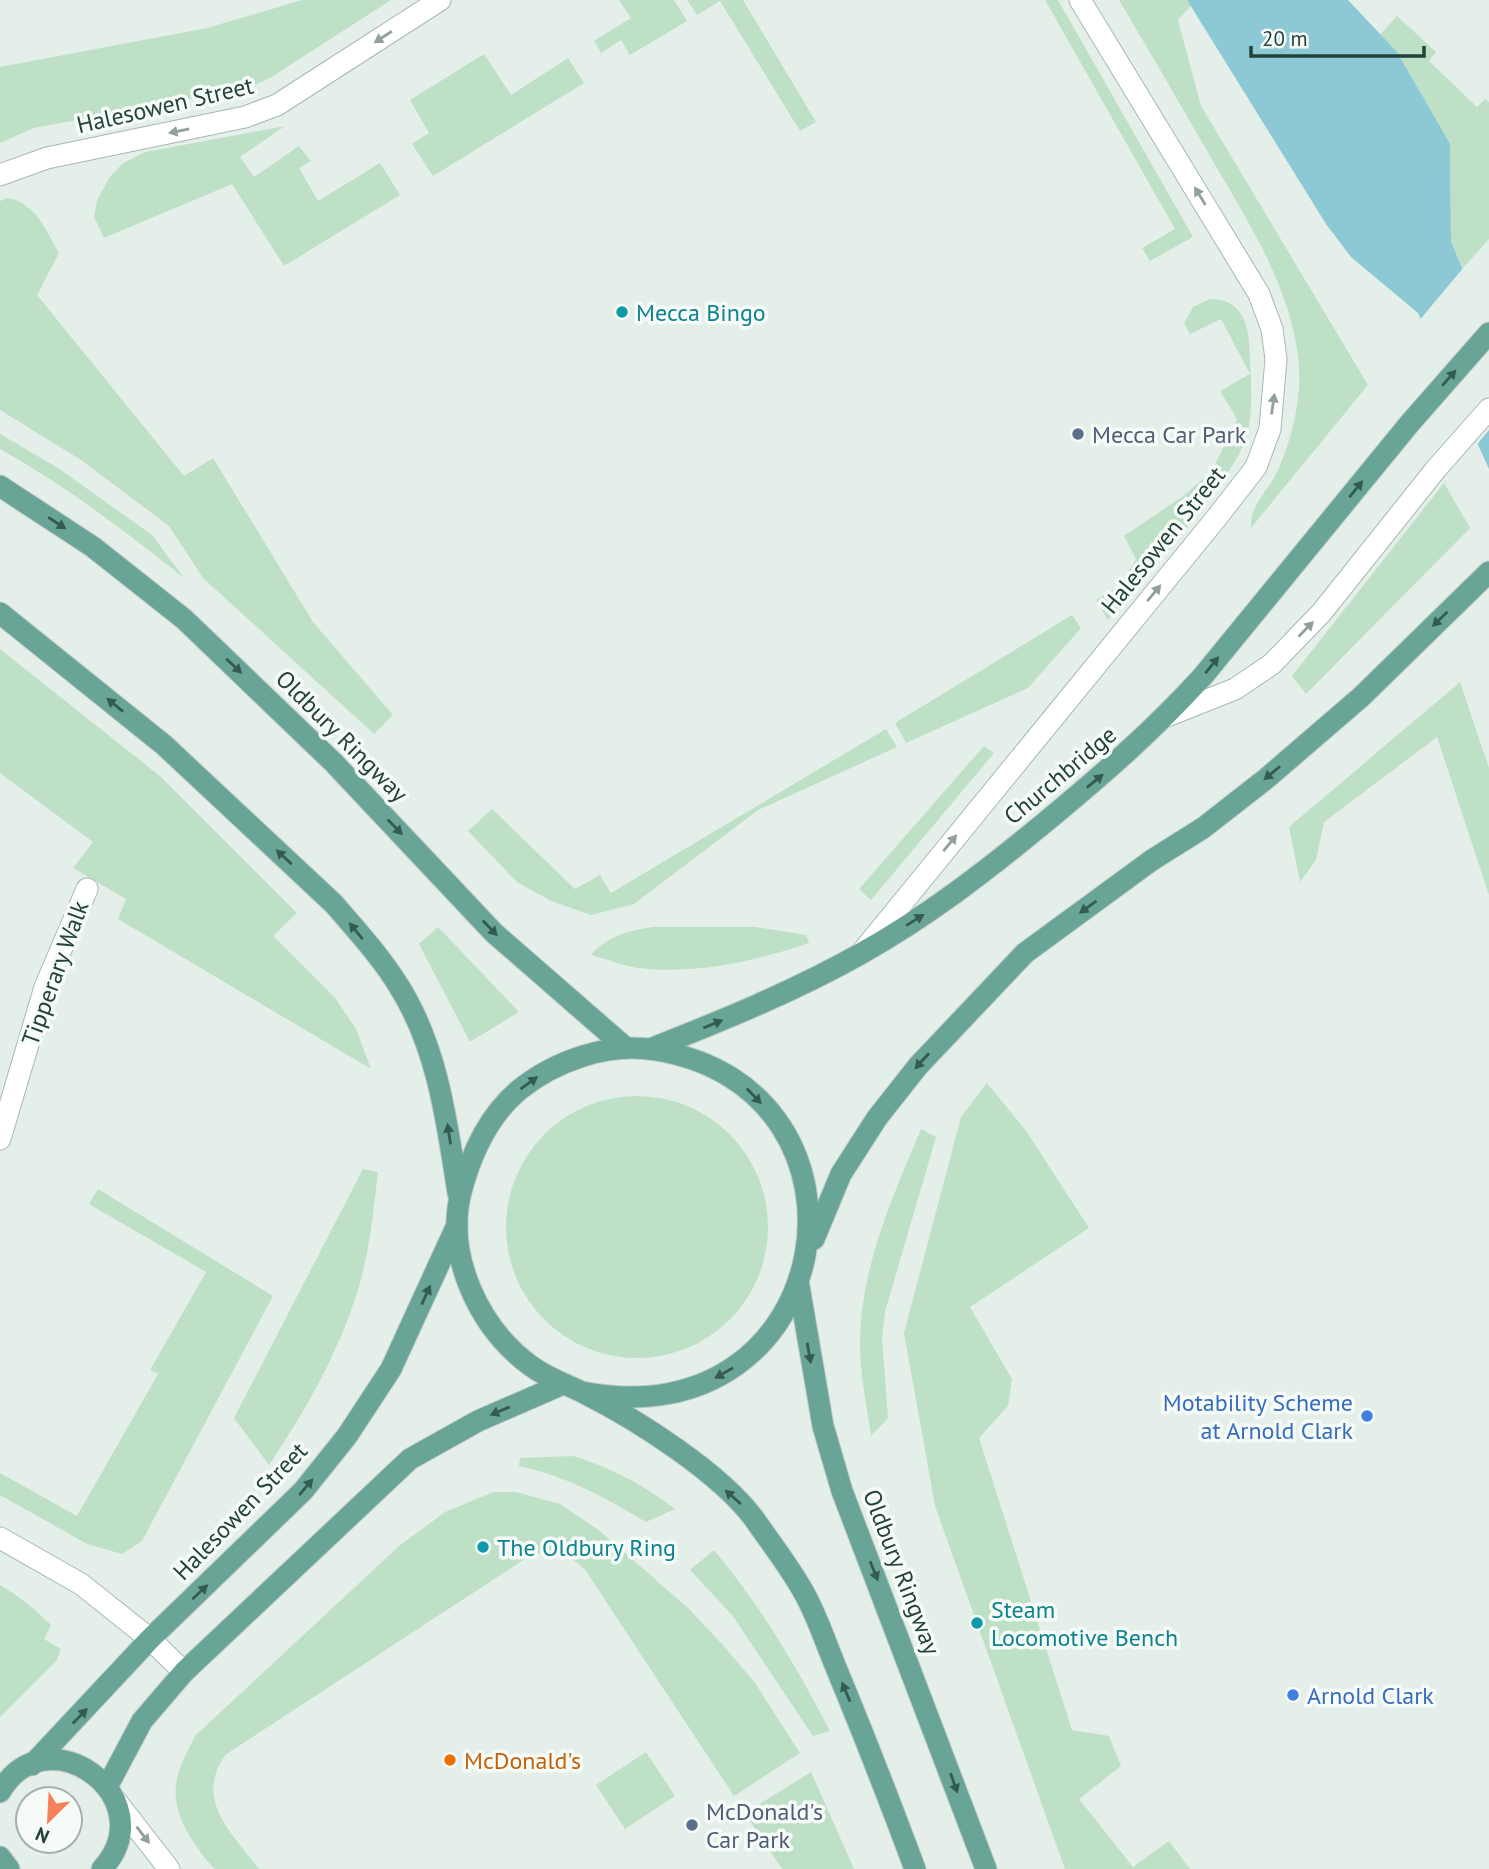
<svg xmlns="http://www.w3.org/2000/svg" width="1489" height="1869" font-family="'PT Sans',sans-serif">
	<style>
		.green { fill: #bee0c7 }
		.water { fill: #8cc9d5 }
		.pier { fill: #e5efea }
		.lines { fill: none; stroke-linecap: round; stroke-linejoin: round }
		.minor-casing { stroke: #a7b8b1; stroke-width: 23 }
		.major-casing { stroke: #c1cac8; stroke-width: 23 }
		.minor { stroke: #fff; stroke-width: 21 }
		.major { stroke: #68a596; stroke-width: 21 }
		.oneway { fill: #91a09c }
		.oneway2 { fill: #345b50 }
		.culture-dot { fill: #0f9aa8; stroke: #f6fbf8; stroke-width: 2.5 }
		.service-dot { fill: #5c6f8a; stroke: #f6fbf8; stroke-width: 2.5 }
		.shop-dot { fill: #3f7fe0; stroke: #f6fbf8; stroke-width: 2.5 }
		.food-dot { fill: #e8710a; stroke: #f6fbf8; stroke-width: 2.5 }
		.labels { text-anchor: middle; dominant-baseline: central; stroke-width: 7; stroke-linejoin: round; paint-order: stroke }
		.street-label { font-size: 24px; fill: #234239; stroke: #f6fbf8 }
		.culture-label { font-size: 24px; fill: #0d838f; stroke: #f6fbf8; text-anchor: start }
		.service-label { font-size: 24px; fill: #4e5e75; stroke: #f6fbf8; text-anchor: start }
		.shop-label { font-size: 24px; fill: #366cbe; stroke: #f6fbf8; text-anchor: end }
		.food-label { font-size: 24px; fill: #c56008; stroke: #f6fbf8; text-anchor: start }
	</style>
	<rect width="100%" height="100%" fill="#e5efea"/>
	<g class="green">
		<polygon points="302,0 391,0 270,78 248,88 34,128 0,143 0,67 207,28"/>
		<polygon points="619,0 674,0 687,21 630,55 621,40 601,53 594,41 631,18"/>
		<polygon points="687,0 743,0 816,122 800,131 720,1 697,15"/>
		<polygon points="1045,0 1058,0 1193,237 1150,261 1142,248 1175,229"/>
		<path d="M1119,0H1187L1191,6L1178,20L1201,106L1368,385L1251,528C1249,506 1268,491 1277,472C1291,442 1301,402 1299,369C1295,291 1245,217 1207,151C1178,101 1149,50 1119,0Z"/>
		<polygon points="1397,16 1436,52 1429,61 1477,107 1485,99 1489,102 1489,239 1463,268 1451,241 1450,144 1379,36"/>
		<polygon points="484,54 511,95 568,58 584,83 433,176 412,144 429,133 410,100"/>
		<polygon points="285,126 240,157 254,177 299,146 311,161 299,168 318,201 380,163 400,195 284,266 232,184 104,238 94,217 97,200 110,177 122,164 145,152"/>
		<path d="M7,198C35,202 46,230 59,253L37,295L184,476L213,458L313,622L393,715L374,734L203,578L169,526L81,460L0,410V201Z"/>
		<path d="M1210,299C1235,298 1247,316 1249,340C1250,369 1254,402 1248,431C1240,475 1140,581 1108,620L1096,600L1120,585L1136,559L1124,536L1182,497L1212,471L1237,419L1220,391L1250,374L1221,319L1190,334L1184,323L1193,307Z"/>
		<path d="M0,434L58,468L152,535L184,578C125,531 66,486 0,449Z"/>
		<polygon points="1444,483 1470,528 1306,694 1292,676"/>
		<polygon points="1072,615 1081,628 1028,688 906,743 895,723"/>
		<polygon points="0,649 161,777 297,913 273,936 335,998 356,1029 371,1069 118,919 126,899 73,868 93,842 0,773"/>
		<polygon points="1460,682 1489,768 1489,895 1437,737 1324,822 1316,860 1300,882 1289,827"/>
		<polygon points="886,729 897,747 758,810 634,904 591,915 551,901 517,882 468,831 492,809 575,889 600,875 611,893"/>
		<polygon points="984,746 994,753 871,900 859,889"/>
		<polygon points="438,927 519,1012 470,1042 419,944"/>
		<path d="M653,927H755L806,935L809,943C756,961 695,975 638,968C623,966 607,959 591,955C609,935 628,931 653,927Z"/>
		<polygon points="987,1083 1027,1132 1089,1228 970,1307 1012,1379 1008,1406 979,1438 1072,1730 1109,1736 1121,1766 1079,1799 1133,1867 1169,1841 1190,1869 1065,1869 935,1506 904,1333 961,1117"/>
		<circle cx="637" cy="1227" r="131"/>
		<path d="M921,1129L936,1137L885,1312L882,1338L888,1418L871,1436C867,1407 860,1375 860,1345C860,1268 892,1199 921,1129Z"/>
		<path d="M363,1169L378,1172C373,1214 369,1259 355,1299C335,1359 304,1413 269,1465L234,1418Z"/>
		<polygon points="98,1189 273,1296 142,1541 122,1554 87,1544 0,1495 0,1473 77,1516 158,1374 150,1370 206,1272 89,1204"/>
		<path d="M573,1456C612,1468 642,1484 675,1509L646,1522C602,1496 569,1477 519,1466L520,1458Z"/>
		<path d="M493,1492H516L560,1504L600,1531L688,1608L722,1644L755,1683L800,1753L734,1796L586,1571C569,1553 555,1549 531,1555L225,1755C194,1801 232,1833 259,1869H215C206,1861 198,1849 191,1838C166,1798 174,1774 196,1735L399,1546L445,1512Z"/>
		<path d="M714,1550C762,1608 795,1664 830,1731L813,1736L732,1615L690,1570Z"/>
		<path d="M0,1585C20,1597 35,1609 51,1625L44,1639L61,1649L56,1661L0,1717Z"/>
		<polygon points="646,1752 675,1796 625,1829 596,1785"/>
		<polygon points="811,1772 854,1869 782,1869 745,1813"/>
	</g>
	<polygon class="water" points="1187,0 1348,0 1397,52 1450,144 1451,241 1489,332 1489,469 1418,313 1351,257 1326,224"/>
	<polygon class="pier" points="1464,267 1489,324 1489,430 1475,447 1418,322"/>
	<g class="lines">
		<g class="minor-casing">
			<g id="minor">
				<polyline points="0,175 47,158 245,117 277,105 440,0"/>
				<polyline points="1167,716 1235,689 1272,664 1322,612 1436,469 1489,409"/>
				<polyline points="863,951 1218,516 1256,467 1270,429 1276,359 1272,329 1259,294 1080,0"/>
				<polyline points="0,1139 45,987 87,889"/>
				<polyline points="0,1538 81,1584 150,1639 184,1672"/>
				<polyline points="116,1801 169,1869"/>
			</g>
		</g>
		<g class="major-casing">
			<g id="major">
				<polyline points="0,486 93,547 184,619 334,763 494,933 626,1048"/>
				<path d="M0,613L164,745L334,904C357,931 382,958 400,988C438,1049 447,1123 458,1193"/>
				<path d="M650,1049C721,1021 795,991 862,953C928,916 986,871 1043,824C1100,777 1154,730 1203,676L1410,423L1489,333"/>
				<polyline points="814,1239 841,1174 877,1118 918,1066 1025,953 1152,860 1203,828 1267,778 1361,697 1489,572"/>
				<polyline points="799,1286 823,1426 842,1491 986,1869"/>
				<path d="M582,1392C840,1443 895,1088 655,1050C608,1042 555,1061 519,1090C488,1116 471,1154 461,1192C445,1256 479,1328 531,1366C547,1378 566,1384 584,1393C636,1419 721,1473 755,1520C771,1543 789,1566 803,1591C817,1615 826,1644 837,1670C864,1735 890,1802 915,1869"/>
				<polyline points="32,1765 150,1639 303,1491 347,1436 391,1369 457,1225"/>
				<polyline points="107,1787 142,1721 184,1672 410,1459 478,1421 563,1384"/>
				<path d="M0,1792C47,1711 166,1799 102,1869"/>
				<polyline points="0,1857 9,1869"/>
			</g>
		</g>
		<use href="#minor" class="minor"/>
		<use href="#major" class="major"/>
	</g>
	<defs><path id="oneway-solid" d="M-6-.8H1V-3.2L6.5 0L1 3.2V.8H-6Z" transform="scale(1.75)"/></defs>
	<g class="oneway">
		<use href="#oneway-solid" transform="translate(383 37) rotate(147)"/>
		<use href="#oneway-solid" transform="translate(179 131) rotate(168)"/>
		<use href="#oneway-solid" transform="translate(1200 196) rotate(-121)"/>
		<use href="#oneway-solid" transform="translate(1273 404) rotate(-82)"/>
		<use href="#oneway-solid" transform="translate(1154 593) rotate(-50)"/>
		<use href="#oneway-solid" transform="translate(1306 629) rotate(-45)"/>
		<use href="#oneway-solid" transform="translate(950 843) rotate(-51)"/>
		<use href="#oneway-solid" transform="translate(143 1835) rotate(52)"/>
	</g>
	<g class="oneway2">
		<use href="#oneway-solid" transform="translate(1449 378) rotate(-49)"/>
		<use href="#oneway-solid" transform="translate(1356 489) rotate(-51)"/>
		<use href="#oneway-solid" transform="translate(57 523) rotate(33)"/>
		<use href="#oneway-solid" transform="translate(1440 619) rotate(136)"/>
		<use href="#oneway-solid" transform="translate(1212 665) rotate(-51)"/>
		<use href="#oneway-solid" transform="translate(234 666) rotate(43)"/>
		<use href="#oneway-solid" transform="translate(115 705) rotate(-141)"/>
		<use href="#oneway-solid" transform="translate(1272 773) rotate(140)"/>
		<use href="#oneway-solid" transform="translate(1095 781) rotate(-39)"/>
		<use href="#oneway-solid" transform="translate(395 827) rotate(46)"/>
		<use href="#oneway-solid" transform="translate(284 857) rotate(-137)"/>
		<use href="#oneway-solid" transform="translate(1088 907) rotate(144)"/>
		<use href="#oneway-solid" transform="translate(915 920) rotate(-32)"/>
		<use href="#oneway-solid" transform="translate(490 928) rotate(46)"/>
		<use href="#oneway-solid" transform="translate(356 931) rotate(-129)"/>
		<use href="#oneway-solid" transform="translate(713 1024) rotate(-22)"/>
		<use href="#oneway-solid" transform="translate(922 1061) rotate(132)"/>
		<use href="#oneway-solid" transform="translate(529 1083) rotate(-36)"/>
		<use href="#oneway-solid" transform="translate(754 1096) rotate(46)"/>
		<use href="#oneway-solid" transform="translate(449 1134) rotate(-99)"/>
		<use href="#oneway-solid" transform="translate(426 1295) rotate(-66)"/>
		<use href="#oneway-solid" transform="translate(809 1353) rotate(80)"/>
		<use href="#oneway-solid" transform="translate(724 1373) rotate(150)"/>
		<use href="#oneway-solid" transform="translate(500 1411) rotate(157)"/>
		<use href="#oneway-solid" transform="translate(306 1487) rotate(-50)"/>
		<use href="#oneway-solid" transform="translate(733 1497) rotate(-138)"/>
		<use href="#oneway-solid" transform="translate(874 1571) rotate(68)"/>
		<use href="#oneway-solid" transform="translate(200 1592) rotate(-43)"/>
		<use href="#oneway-solid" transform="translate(846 1692) rotate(-113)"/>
		<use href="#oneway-solid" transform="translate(80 1716) rotate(-46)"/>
		<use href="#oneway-solid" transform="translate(954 1783) rotate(70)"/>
	</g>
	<g class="culture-dot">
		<circle cx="622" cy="312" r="7"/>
		<circle cx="483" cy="1547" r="7"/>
		<circle cx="977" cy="1623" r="7"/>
	</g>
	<g class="service-dot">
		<circle cx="1078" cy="434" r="7"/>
		<circle cx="692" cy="1825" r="7"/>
	</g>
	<g class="shop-dot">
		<circle cx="1367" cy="1416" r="7"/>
		<circle cx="1293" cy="1695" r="7"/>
	</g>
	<circle class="food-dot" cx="450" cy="1760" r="7"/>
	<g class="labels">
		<g class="street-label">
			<text transform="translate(165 105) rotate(-13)">Halesowen Street</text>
			<text transform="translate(1163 540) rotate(-51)">Halesowen Street</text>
			<text transform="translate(342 736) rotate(45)">Oldbury Ringway</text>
			<text transform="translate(1060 775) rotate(-40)">Churchbridge</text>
			<text transform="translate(55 973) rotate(-70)">Tipperary Walk</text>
			<text transform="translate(240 1511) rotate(-46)">Halesowen Street</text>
			<text transform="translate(902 1572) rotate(69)">Oldbury Ringway</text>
		</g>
		<g class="culture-label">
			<text x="636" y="312">Mecca Bingo</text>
			<text x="497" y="1547">The Oldbury Ring</text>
			<text x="991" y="1609">Steam<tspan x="991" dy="28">Locomotive Bench</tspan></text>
		</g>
		<g class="service-label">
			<text x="1092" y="434">Mecca Car Park</text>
			<text x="706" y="1811">McDonald's<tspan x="706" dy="28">Car Park</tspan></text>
		</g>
		<g class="shop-label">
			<text x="1353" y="1402">Motability Scheme<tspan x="1353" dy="28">at Arnold Clark</tspan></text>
			<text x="1307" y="1695" text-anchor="start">Arnold Clark</text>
		</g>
		<g class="food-label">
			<text x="464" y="1760">McDonald's</text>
		</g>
	</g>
	<g transform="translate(49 1820) rotate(204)"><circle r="33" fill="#f6fbf8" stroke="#a2b1ac" stroke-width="2"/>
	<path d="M0-5L12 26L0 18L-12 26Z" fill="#f6825c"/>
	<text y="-10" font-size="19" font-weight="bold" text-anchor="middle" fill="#234239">N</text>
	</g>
	<path d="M1251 46v10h173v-10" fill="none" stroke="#234239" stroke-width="3.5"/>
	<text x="1262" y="46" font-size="21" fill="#234239" stroke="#f6fbf8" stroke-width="5" paint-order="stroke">20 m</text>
</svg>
